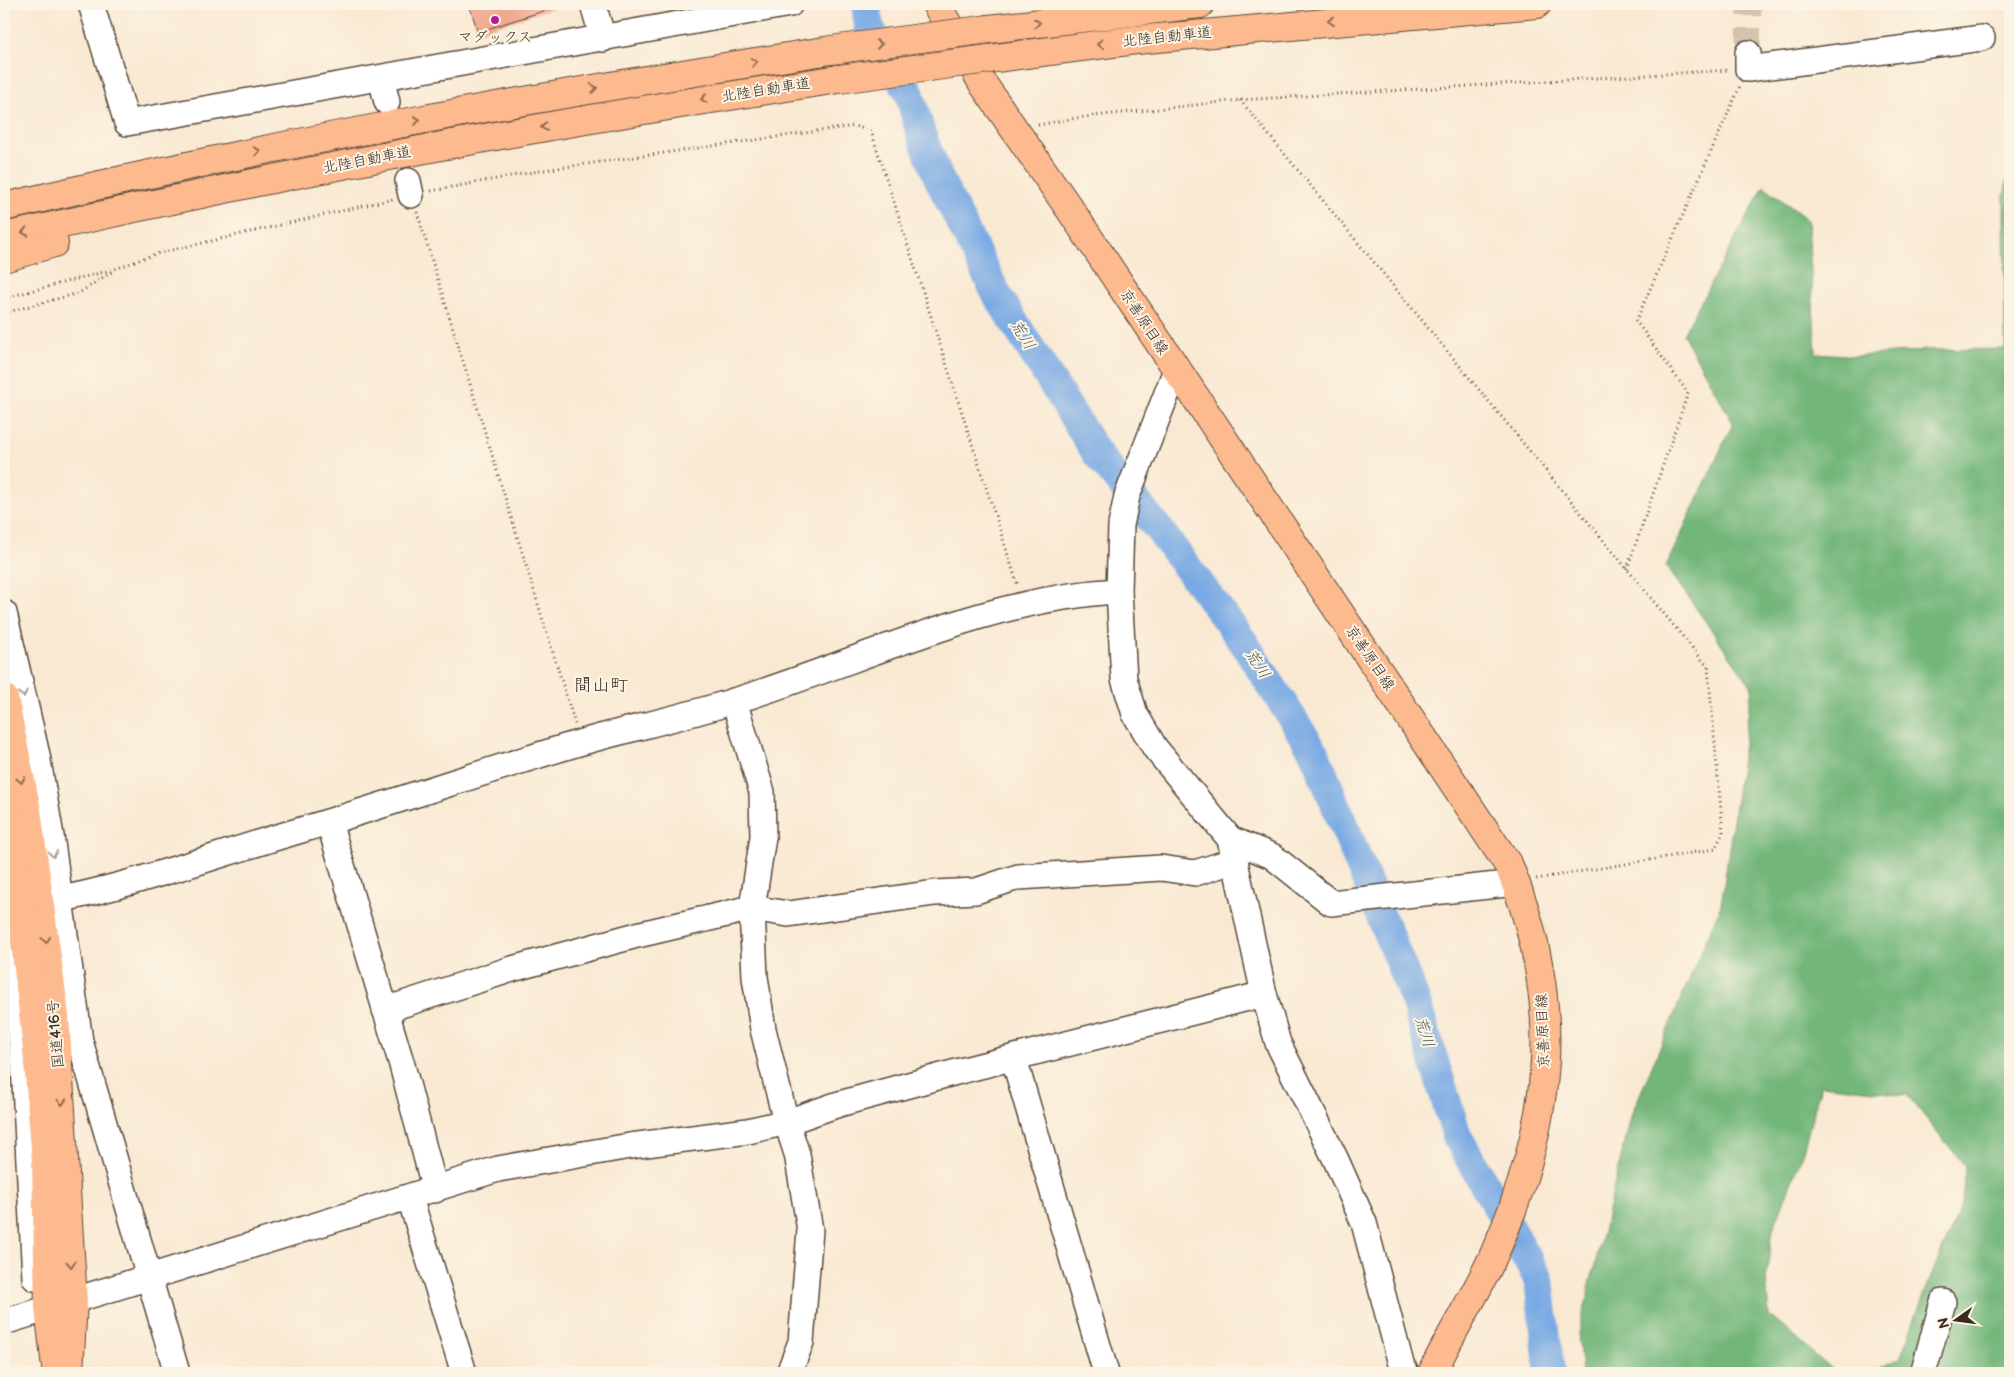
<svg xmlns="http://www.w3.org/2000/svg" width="2014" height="1377" font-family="'Balsamiq Sans','Klee One',sans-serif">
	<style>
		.forest { fill: #72b67a; stroke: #56704c }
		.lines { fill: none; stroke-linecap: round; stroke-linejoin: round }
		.river { stroke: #7aaae4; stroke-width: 30 }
		.building { fill: #eea185 }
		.minor-tunnel { stroke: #d3c3af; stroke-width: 25; stroke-dasharray: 25 12; stroke-linecap: butt }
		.minor-casing { stroke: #584739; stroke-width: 28 }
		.major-casing { stroke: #584739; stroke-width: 30 }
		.highway-casing { stroke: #584739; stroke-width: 30 }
		.path { stroke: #584739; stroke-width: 3; stroke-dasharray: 1 4; stroke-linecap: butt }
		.minor { stroke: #fff; stroke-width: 25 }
		.major { stroke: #fcba8e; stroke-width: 28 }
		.highway { stroke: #fcba8e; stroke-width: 28 }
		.highway-bridge-casing { stroke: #584739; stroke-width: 30; stroke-linecap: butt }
		.highway-bridge { stroke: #fcba8e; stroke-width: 28 }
		.oneway { stroke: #926b50 }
		.oneway2 { stroke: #a79f9a }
		.poi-dot { fill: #b5179e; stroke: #fcf5e5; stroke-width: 2 }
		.labels { text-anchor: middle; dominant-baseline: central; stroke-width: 4; stroke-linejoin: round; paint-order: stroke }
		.poi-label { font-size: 15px; fill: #3b2a1e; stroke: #fcf5e5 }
		.street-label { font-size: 15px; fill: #3b2a1e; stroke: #fcf5e5 }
		.water-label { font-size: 16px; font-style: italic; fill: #515763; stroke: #fcf5e5 }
		.quarter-label { font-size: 18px; fill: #3b2a1e; stroke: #fcf5e5 }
	</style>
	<rect width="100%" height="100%" fill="#fcf5e5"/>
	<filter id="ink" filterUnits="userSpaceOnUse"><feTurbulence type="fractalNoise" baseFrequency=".02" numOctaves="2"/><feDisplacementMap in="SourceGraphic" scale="10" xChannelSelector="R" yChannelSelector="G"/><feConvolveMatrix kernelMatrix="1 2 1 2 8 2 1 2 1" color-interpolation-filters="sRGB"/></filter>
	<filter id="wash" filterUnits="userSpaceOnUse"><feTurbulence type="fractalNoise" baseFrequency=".0096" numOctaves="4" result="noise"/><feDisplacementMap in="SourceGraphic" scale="20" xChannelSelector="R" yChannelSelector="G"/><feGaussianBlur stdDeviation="1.12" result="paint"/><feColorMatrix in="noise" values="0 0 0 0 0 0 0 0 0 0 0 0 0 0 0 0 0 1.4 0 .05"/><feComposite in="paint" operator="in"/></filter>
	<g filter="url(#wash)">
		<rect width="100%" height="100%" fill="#f9e9d3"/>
		<polygon class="forest" points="2010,163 2010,1373 1871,1373 1900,1358 1931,1276 1962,1204 1965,1166 1907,1095 1821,1085 1801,1158 1773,1230 1766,1277 1769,1315 1836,1373 1582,1373 1578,1334 1632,1113 1721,905 1752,687 1666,566 1733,423 1683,334 1764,186 1808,220 1816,353 1858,356 1928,350 2005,349 2004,195"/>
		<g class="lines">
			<polyline class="river" points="866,4 869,27 909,92 921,134 939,179 997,295 1097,454 1160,531 1244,643 1314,752 1415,1000 1457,1136 1539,1280 1550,1373"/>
		</g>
		<g id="blocks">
			<polygon class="building" points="469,4 556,4 556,7 478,32"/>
		</g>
	</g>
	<g filter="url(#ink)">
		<use href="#blocks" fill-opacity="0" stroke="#584739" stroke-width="1"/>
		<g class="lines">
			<polyline class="minor-tunnel" points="1748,53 1749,4"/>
			<g class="minor-casing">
				<g id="minor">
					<polyline points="91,4 127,123 790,4"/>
					<polyline points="593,4 603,39"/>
					<polyline points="1748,53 1748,69 1982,38"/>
					<polyline points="381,78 387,102"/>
					<polyline points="408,181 411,195"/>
					<polyline points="1176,370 1127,496 1121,525 1119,591 1124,679 1135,714 1155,748 1230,839 1264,994 1278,1043 1336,1160 1364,1223 1401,1364 1406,1373"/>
					<polyline points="4,613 37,755 51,836 80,1041 177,1373"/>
					<polyline points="734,701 762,792 763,837 752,908 755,977 763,1029 784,1114 797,1154 810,1230 801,1342 789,1373"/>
					<polyline points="329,822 402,1065 435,1190"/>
					<polyline points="1230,839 1272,856 1331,903 1516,883"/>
					<polyline points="4,900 24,1064 35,1278"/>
					<path d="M5,908C98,898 191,863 281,836C382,807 481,772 582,742C632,728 684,717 734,701C861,662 984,598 1119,591"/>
					<polyline points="385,1010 512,969 637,935 752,908 788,914 935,893 976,891 1018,877 1161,868 1195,873 1236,860"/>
					<polyline points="1014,1059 1106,1373"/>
					<polyline points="410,1198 464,1373"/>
					<polyline points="4,1322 498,1169 630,1146 748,1131 787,1122 839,1104 960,1071 1264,994"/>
					<polyline points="1923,1373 1943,1302"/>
				</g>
			</g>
			<g class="major-casing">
				<path id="major" d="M936,4L983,84L1071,211L1509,866C1566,1006 1553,1124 1492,1259C1474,1298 1450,1334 1432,1373"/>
			</g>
			<g class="highway-casing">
				<g id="highway">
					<polyline points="989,29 1200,4"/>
					<polyline points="996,58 1136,40 1537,4"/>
					<path d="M4,207C277,142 554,94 831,50"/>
					<path d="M4,237C280,174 558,121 839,79"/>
					<polyline points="4,258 54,243"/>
					<polyline points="4,698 27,811 55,1016 73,1301 69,1373"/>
					<polyline points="4,807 21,906 37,1049 46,1161 49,1308 56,1367"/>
				</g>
			</g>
			<g class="path">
				<polyline points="1240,100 1708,667 1723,833 1715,849 1536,879"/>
				<polyline points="1038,125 1076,118 1240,100 1729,70"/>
				<polyline points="431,191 544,170 854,126 871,131 1018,586"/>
				<polyline points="417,212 575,724"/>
				<polyline points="4,298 115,269 155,254 393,199"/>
				<polyline points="4,313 79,293 113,271"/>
				<polyline points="1627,569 1688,393 1636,321 1740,86"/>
				<polyline points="1822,1373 1823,1372"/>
			</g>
			<use href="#minor" class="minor"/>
			<use href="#major" class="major"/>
			<use href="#highway" class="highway"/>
			<g class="highway-bridge-casing">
				<g id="highway-bridge">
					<polyline points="831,50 989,29"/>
					<polyline points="839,79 996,58"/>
				</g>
			</g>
			<use href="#highway-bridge" class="highway-bridge"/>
		</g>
		<defs><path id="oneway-chevron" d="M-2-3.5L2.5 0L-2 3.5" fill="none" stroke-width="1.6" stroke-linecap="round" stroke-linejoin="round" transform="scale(1.25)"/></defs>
		<g class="oneway">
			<use href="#oneway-chevron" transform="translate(1331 21) rotate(175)"/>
			<use href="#oneway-chevron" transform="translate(1037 23) rotate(-7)"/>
			<use href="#oneway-chevron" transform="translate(879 44) rotate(-8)"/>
			<use href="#oneway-chevron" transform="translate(1100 44) rotate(173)"/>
			<use href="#oneway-chevron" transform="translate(754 62) rotate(-9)"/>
			<use href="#oneway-chevron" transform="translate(594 88) rotate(-9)"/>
			<use href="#oneway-chevron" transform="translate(704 99) rotate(171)"/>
			<use href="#oneway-chevron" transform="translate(417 120) rotate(-10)"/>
			<use href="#oneway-chevron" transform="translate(544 127) rotate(170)"/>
			<use href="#oneway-chevron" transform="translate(257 151) rotate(-11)"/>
			<use href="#oneway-chevron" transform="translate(25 232) rotate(167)"/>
			<use href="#oneway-chevron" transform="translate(21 780) rotate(79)"/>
			<use href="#oneway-chevron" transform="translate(46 940) rotate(82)"/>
			<use href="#oneway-chevron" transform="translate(62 1102) rotate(86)"/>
			<use href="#oneway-chevron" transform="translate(71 1264) rotate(87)"/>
		</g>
		<g class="oneway2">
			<use href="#oneway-chevron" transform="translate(23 694) rotate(77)"/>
			<use href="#oneway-chevron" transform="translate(53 854) rotate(82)"/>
		</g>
	</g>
	<circle class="poi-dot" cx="495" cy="20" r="5"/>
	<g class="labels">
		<g class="poi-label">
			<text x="495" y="37">マダックス</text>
		</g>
		<g class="street-label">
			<text transform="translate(1167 37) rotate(-6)">北陸自動車道</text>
			<text transform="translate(766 90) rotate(-9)">北陸自動車道</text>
			<text transform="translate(367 160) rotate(-11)">北陸自動車道</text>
			<text transform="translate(1144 322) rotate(57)">京善原目線</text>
			<text transform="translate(1370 658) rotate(56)">京善原目線</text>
			<text transform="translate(1543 1031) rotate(-92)">京善原目線</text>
			<text transform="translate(56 1034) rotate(-95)">国道416号</text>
		</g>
		<g class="water-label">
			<text transform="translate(1022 335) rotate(58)">荒川</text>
			<text transform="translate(1257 664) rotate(57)">荒川</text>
			<text transform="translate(1424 1032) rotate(73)">荒川</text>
		</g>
		<g class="quarter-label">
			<text x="601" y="685">間山町</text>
		</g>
	</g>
	<rect width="2014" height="1377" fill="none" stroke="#fcf5e5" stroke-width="20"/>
	<g transform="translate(1956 1320) rotate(256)" stroke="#fcf5e5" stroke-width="4" paint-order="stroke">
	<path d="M0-4L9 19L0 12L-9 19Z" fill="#3b2a1e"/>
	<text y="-8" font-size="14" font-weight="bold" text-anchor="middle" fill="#3b2a1e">N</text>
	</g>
</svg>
